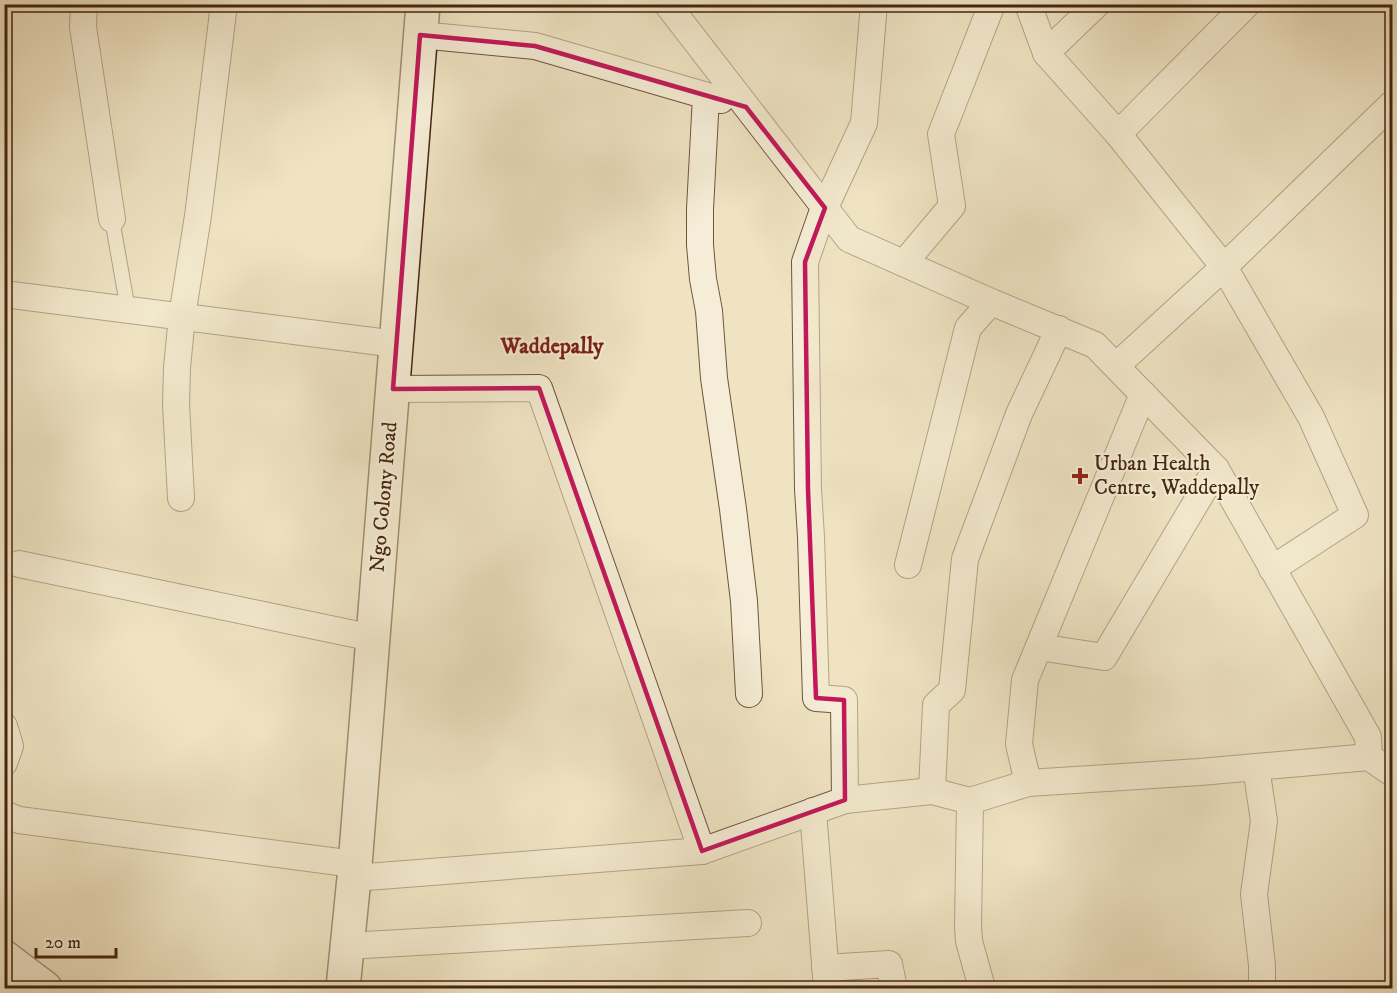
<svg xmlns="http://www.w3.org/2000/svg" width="1397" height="993" font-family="'IM FELL DW Pica',serif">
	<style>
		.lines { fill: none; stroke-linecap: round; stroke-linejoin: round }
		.lane-casing { stroke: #70553c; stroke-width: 16 }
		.street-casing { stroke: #70553c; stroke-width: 28 }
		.secondary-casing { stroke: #45260f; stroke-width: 36 }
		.lane { stroke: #f5edd7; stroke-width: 14 }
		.street { stroke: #f5edd7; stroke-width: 26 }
		.secondary { stroke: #f5edd7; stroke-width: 33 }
		.marked { fill: none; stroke: #c2185b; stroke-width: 4.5; stroke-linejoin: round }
		.poi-dot { fill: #8f2418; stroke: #f5edd7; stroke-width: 2 }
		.labels { text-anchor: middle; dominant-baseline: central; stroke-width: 4.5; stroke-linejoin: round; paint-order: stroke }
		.poi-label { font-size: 21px; fill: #45260f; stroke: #f5edd7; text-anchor: start }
		.street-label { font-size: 21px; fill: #45260f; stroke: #f5edd7 }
		.neighbourhood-label { font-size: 22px; font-weight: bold; fill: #7a1f14; stroke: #f5edd7 }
	</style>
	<rect width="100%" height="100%" fill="#efe3c2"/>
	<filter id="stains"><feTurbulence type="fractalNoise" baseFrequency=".00333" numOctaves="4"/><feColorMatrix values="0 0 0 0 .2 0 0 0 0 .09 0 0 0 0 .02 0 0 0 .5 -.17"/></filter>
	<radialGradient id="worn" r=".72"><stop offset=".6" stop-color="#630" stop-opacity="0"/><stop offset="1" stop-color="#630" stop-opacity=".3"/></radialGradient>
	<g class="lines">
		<g class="lane-casing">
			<polyline id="lane" points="112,219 128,310"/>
		</g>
		<g class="street-casing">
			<g id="street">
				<polyline points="84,4 83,27 112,219"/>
				<polyline points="1028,4 1046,53 1118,134 1224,267 1311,417 1355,515 1272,569"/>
				<polyline points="420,35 535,46 721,100"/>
				<polyline points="1046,53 1097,4"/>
				<polyline points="706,96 700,209 700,245 703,279 709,311 714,378 733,509 744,601 749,694"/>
				<polyline points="1118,134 1247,4"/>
				<polyline points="904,263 952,206 941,134 992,4"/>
				<polyline points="4,294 396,344"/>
				<polyline points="1116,366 1224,267 1392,104"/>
				<polyline points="393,389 539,388 702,851"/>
				<polyline points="181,498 176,404 177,368 182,316 198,216 224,4"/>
				<polyline points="19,564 373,638"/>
				<polyline points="908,565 968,328 991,302"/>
				<polyline points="1039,647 1104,657 1216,469"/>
				<polyline points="4,726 10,746 4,763"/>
				<polyline points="1369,757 1392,773"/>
				<polyline points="1256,767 1264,821 1254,894 1262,965 1262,988"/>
				<polyline points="1028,783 1019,744 1025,680 1143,394"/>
				<polyline points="932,791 936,705 952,690 965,559 1019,414 1059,329"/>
				<polyline points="845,800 844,700 816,698 811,537 808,489 805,262 821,216 864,123 874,4"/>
				<polyline points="970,801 968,927 969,941 982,988"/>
				<polyline points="813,811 827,988"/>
				<polyline points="4,814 19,820 354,864"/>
				<polyline points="354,878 702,851 845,800 932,791 970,801 1028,783 1200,772 1369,757 1368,737 1216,469 1095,345 991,302 849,239 667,4"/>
				<polyline points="347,946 748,923"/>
				<polyline points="825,968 889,964 894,988"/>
			</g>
		</g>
		<g class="secondary-casing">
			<g id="secondary">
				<polyline points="4,957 45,988"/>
				<polyline points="343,988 354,878 423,4"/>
			</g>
		</g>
		<use href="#lane" class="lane"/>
		<use href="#street" class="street"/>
		<use href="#secondary" class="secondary"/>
	</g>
	<path d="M0 0H1397V993H0ZM420,35L535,46L746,107L825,208L805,262L808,489L816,698L844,700L845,800L702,851L539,388L393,389Z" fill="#efe3c2" fill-opacity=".55" fill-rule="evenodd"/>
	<path class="marked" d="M420,35L535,46L746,107L825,208L805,262L808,489L816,698L844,700L845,800L702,851L539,388L393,389Z"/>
	<path class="poi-dot" d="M1077 467h6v6h6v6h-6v6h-6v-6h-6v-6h6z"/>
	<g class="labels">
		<g class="poi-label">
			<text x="1094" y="464">Urban Health<tspan x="1094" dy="24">Centre, Waddepally</tspan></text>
		</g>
		<g class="street-label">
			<text transform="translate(384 497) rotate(-85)">Ngo Colony Road</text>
		</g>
		<g class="neighbourhood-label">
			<text x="552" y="346">Waddepally</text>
		</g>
	</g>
	<rect width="1397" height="993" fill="none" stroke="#efe3c2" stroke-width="24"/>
	<rect x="6" y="6" width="1385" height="981" fill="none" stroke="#45260f" stroke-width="3"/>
	<rect x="12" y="12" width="1373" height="969" fill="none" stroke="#45260f" stroke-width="1.5"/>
	<path d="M36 948v9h80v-9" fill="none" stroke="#45260f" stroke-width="3"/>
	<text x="45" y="948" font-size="18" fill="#45260f" stroke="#f5edd7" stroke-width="4.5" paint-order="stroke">20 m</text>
	<rect width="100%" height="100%" filter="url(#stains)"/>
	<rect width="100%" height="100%" fill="url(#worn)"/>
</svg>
